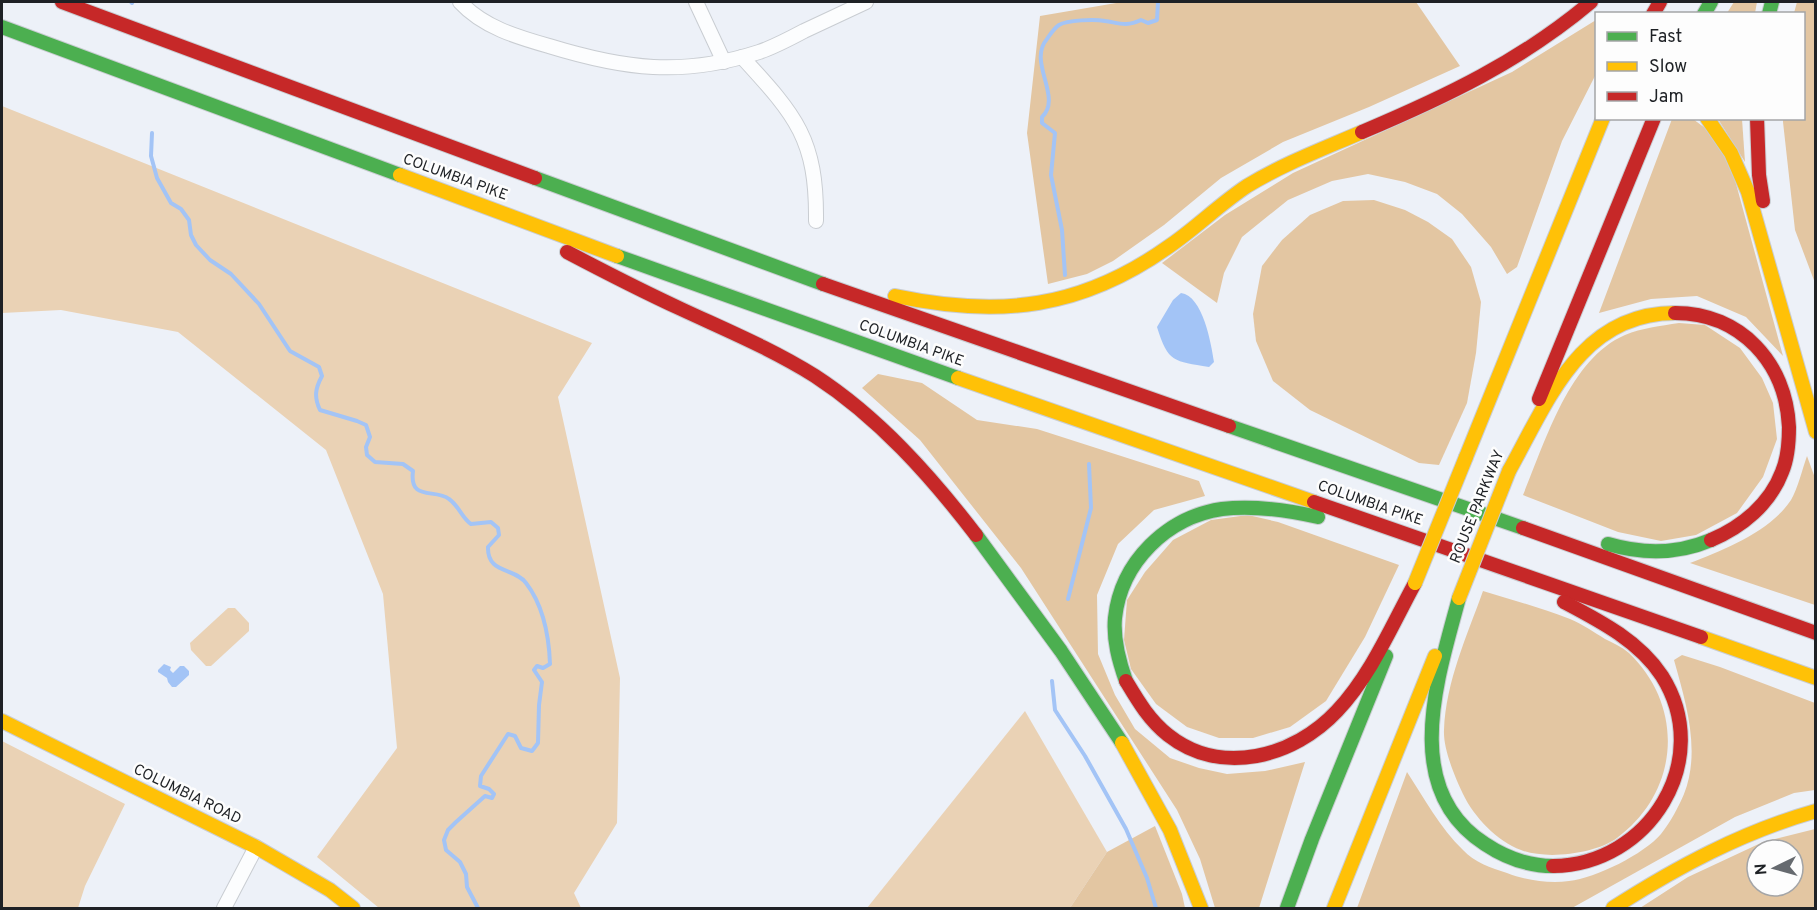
<svg xmlns="http://www.w3.org/2000/svg" width="1817" height="910" font-family="Overpass,sans-serif">
	<style>
		.green { fill: #ead2b5 }
		.forest { fill: #e3c6a2; fill-rule: evenodd }
		.water { fill: #a3c4f6 }
		.lines { fill: none; stroke-linecap: round; stroke-linejoin: round }
		.stream { stroke: #a3c4f6; stroke-width: 4 }
		.street-casing { stroke: #c9cdd2; stroke-width: 16 }
		.fast-casing { stroke: #c9cdd2; stroke-width: 16 }
		.slow-casing { stroke: #c9cdd2; stroke-width: 16 }
		.jam-casing { stroke: #c9cdd2; stroke-width: 16 }
		.street { stroke: #fcfdfe; stroke-width: 14 }
		.fast { stroke: #4caf50; stroke-width: 14 }
		.slow { stroke: #ffc107; stroke-width: 14 }
		.jam { stroke: #c62828; stroke-width: 14 }
		.slow-bridge-casing { stroke: #c9cdd2; stroke-width: 16; stroke-linecap: butt }
		.slow-bridge { stroke: #ffc107; stroke-width: 14 }
		.labels { text-anchor: middle; dominant-baseline: central; stroke-width: 5; stroke-linejoin: round; paint-order: stroke }
		.street-label { font-size: 15px; fill: #1e2125; stroke: #fdfdfd }
	</style>
	<rect width="100%" height="100%" fill="#edf1f8"/>
	<g class="green">
		<polygon points="2,106 592,343 558,397 620,678 617,823 574,893 581,908 379,908 317,857 397,748 383,594 326,450 178,332 61,310 2,313"/>
		<polygon points="228,608 235,608 249,623 249,631 211,666 206,666 191,650 190,643"/>
		<polygon points="1025,711 1107,852 1070,908 867,908"/>
		<polygon points="2,741 125,804 85,886 78,908 2,908"/>
	</g>
	<g class="forest">
		<polygon points="1122,2 1416,2 1460,66 1369,107 1283,142 1221,178 1164,225 1113,261 1087,274 1048,284 1027,133 1040,16"/>
		<polygon points="1734,2 1757,2 1755,13 1727,13"/>
		<polygon points="1797,2 1815,2 1815,283 1795,230 1783,122 1783,119 1804,118 1804,14 1794,13"/>
		<polygon points="1596,20 1596,74 1562,141 1517,267 1507,274 1491,247 1462,214 1437,194 1405,182 1368,174 1332,181 1288,200 1242,237 1224,273 1217,303 1162,263 1225,215 1293,173 1512,72"/>
		<polygon points="1672,119 1693,119 1705,128 1729,158 1783,356 1746,317 1697,296 1651,299 1599,313"/>
		<polygon points="1718,119 1742,119 1745,162"/>
		<polygon points="1374,200 1405,210 1428,222 1452,239 1471,267 1481,302 1476,353 1467,403 1439,465 1419,463 1310,410 1273,381 1256,341 1253,314 1262,266 1282,240 1310,215 1343,201"/>
		<path d="M1679,323L1705,325L1740,348L1762,378L1773,403L1777,439L1763,477L1737,513L1696,535L1661,541L1618,532L1523,495C1545,443 1569,359 1625,335C1642,328 1660,326 1679,323Z"/>
		<polygon points="878,374 922,383 977,420 1037,429 1199,481 1205,496 1154,510 1118,544 1097,595 1098,654 1115,695 1135,729 1170,758 1199,768 1227,774 1265,771 1305,762 1259,908 1215,908 1200,859 1177,810 1021,568 920,440 862,388"/>
		<path d="M1807,456L1815,478V605L1690,563C1723,550 1770,532 1791,500C1798,488 1802,470 1807,456Z"/>
		<polygon points="1248,515 1278,522 1399,565 1365,637 1326,701 1290,727 1253,738 1219,738 1187,727 1156,704 1131,669 1124,640 1127,600 1145,572 1173,540 1211,520"/>
		<path d="M1483,591C1512,600 1542,608 1570,619C1582,624 1594,632 1605,639C1613,643 1622,647 1629,653C1685,707 1680,791 1617,838C1595,854 1546,860 1521,850C1497,841 1474,817 1463,794C1455,777 1443,749 1444,730C1446,681 1467,636 1483,591Z"/>
		<path d="M1682,655L1720,667L1815,703V790L1794,793L1735,817L1572,908H1357L1407,772C1424,798 1440,828 1463,850C1474,862 1491,868 1507,873C1525,880 1549,884 1569,881C1596,878 1644,854 1661,834C1670,823 1679,806 1684,794C1701,751 1686,703 1674,660Z"/>
		<polygon points="1155,826 1182,894 1185,908 1070,908 1107,852"/>
		<path d="M1815,829V908H1640L1688,877L1763,842ZM1757,850H1793V886H1757Z"/>
	</g>
	<g class="water">
		<path d="M1181,293C1203,296 1211,343 1214,362L1209,367C1174,361 1168,363 1157,327L1173,300Z"/>
		<polygon points="164,664 171,667 170,670 173,673 180,666 184,666 189,671 189,675 176,687 172,687 168,682 167,678 158,672 158,670"/>
	</g>
	<g class="lines">
		<g class="stream">
			<polyline points="131,2 132,3"/>
			<path d="M152,133L151,156L157,178L171,203L181,209L189,220L191,235L196,245L210,260L231,274L259,304L290,351L319,367L322,376C315,389 314,397 320,410L357,421L366,425L370,437L366,447L367,455L375,462L403,464L413,471C409,502 435,488 449,499C459,506 462,518 471,524L491,522L498,528L499,535L488,547C487,574 514,567 526,583C543,605 549,637 550,664L543,668L537,666L534,670L542,682L539,705L538,743L532,751L521,748L515,736L508,734L481,776L480,786L489,789L494,794L492,798L485,796L456,822L448,830L444,840L446,850L460,862L466,874L467,887L478,908"/>
			<path d="M1065,275L1062,230L1051,175L1055,133L1042,123V117C1063,97 1027,62 1047,39C1050,35 1054,28 1059,25C1067,20 1095,19 1105,21C1119,23 1126,27 1141,20L1148,23L1157,20L1158,2"/>
			<polyline points="1068,599 1091,508 1089,464"/>
			<polyline points="1052,681 1055,710 1085,756 1126,829 1147,878 1156,908"/>
		</g>
		<g class="street-casing">
			<g id="street">
				<path d="M460,2C483,27 517,37 549,46C624,69 682,77 759,52C774,47 789,39 804,31C825,21 845,12 866,2"/>
				<polyline points="696,2 724,62"/>
				<path d="M742,57C795,115 817,138 816,221"/>
				<polyline points="224,908 256,847"/>
			</g>
		</g>
		<g class="fast-casing">
			<g id="fast">
				<polyline points="1704,14 1711,2"/>
				<polyline points="1769,14 1772,2"/>
				<polyline points="2,27 400,175"/>
				<polyline points="535,178 823,284"/>
				<polyline points="617,256 958,378"/>
				<polyline points="1229,426 1523,528"/>
				<polyline points="976,535 1061,651 1122,743"/>
				<path d="M1608,544C1642,554 1678,554 1711,540"/>
				<path d="M1459,598C1438,677 1399,789 1485,844C1506,858 1528,866 1553,866"/>
				<path d="M1126,681C1119,661 1113,640 1115,618C1121,562 1167,517 1222,509C1255,505 1287,510 1318,517"/>
				<polyline points="1287,908 1312,839 1386,656"/>
			</g>
		</g>
		<g class="slow-casing">
			<g id="slow">
				<polyline points="1707,118 1731,153 1748,192 1816,432"/>
				<polyline points="400,175 617,256"/>
				<path d="M895,296C1000,318 1082,309 1171,245C1197,227 1220,204 1247,186C1283,164 1323,149 1362,132"/>
				<polyline points="958,378 1314,502"/>
				<polyline points="1466,457 1603,118"/>
				<path d="M1509,471C1548,401 1580,313 1675,313"/>
				<polyline points="1701,637 1816,678"/>
				<polyline points="2,721 256,847 330,890 353,908"/>
				<polyline points="1122,743 1170,830 1201,908"/>
				<polyline points="1334,908 1435,656"/>
				<path d="M1613,908C1677,867 1742,832 1816,811"/>
			</g>
		</g>
		<g class="jam-casing">
			<g id="jam">
				<polyline points="62,2 535,178"/>
				<polyline points="1653,14 1660,2"/>
				<polyline points="1757,118 1759,175 1763,201"/>
				<path d="M1362,132C1445,97 1521,61 1591,2"/>
				<path d="M567,252C605,272 642,291 681,309C726,330 772,349 815,376C878,417 930,475 976,535"/>
				<polyline points="823,284 1229,426"/>
				<path d="M1675,313C1741,313 1786,363 1789,427C1789,442 1788,458 1782,472C1770,504 1742,527 1711,540"/>
				<polyline points="1539,399 1654,118"/>
				<polyline points="1314,502 1701,637"/>
				<polyline points="1523,528 1816,633"/>
				<path d="M1126,681C1138,701 1149,720 1168,735C1221,777 1294,757 1337,711C1371,675 1391,627 1415,583"/>
				<path d="M1553,866C1649,865 1715,760 1662,676C1639,641 1600,621 1564,602"/>
			</g>
		</g>
		<use href="#street" class="street"/>
		<use href="#fast" class="fast"/>
		<use href="#slow" class="slow"/>
		<use href="#jam" class="jam"/>
		<g class="slow-bridge-casing">
			<g id="slow-bridge">
				<polyline points="1415,583 1466,457"/>
				<polyline points="1459,598 1509,471"/>
			</g>
		</g>
		<use href="#slow-bridge" class="slow-bridge"/>
	</g>
	<g class="labels">
		<g class="street-label">
			<text transform="translate(455 178) rotate(20)">COLUMBIA PIKE</text>
			<text transform="translate(911 344) rotate(20)">COLUMBIA PIKE</text>
			<text transform="translate(1370 504) rotate(19)">COLUMBIA PIKE</text>
			<text transform="translate(1478 507) rotate(-68)">ROUSE PARKWAY</text>
			<text transform="translate(187 795) rotate(26)">COLUMBIA ROAD</text>
		</g>
	</g>
	<rect width="1817" height="910" fill="none" stroke="#1e2125" stroke-width="6"/>
	<rect x="1595" y="12" width="210" height="108" fill="#fdfdfd" stroke="#a4a5a7" stroke-width="1.5"/>
	<rect x="1607" y="32" width="30" height="9" fill="#4caf50" stroke="#a4a5a7" stroke-width="1.5"/>
	<text x="1649" y="42" font-size="18" fill="#1e2125">Fast</text>
	<rect x="1607" y="62" width="30" height="9" fill="#ffc107" stroke="#a4a5a7" stroke-width="1.5"/>
	<text x="1649" y="72" font-size="18" fill="#1e2125">Slow</text>
	<rect x="1607" y="92" width="30" height="9" fill="#c62828" stroke="#a4a5a7" stroke-width="1.5"/>
	<text x="1649" y="102" font-size="18" fill="#1e2125">Jam</text>
	<g transform="translate(1775 868) rotate(265)"><circle r="28" fill="#fdfdfd" stroke="#a4a5a7" stroke-width="1.5"/>
	<path d="M0-4.5L10 22L0 15L-10 22Z" fill="#666a6f"/>
	<text y="-9" font-size="16" font-weight="bold" text-anchor="middle" fill="#1e2125">N</text>
	</g>
</svg>
